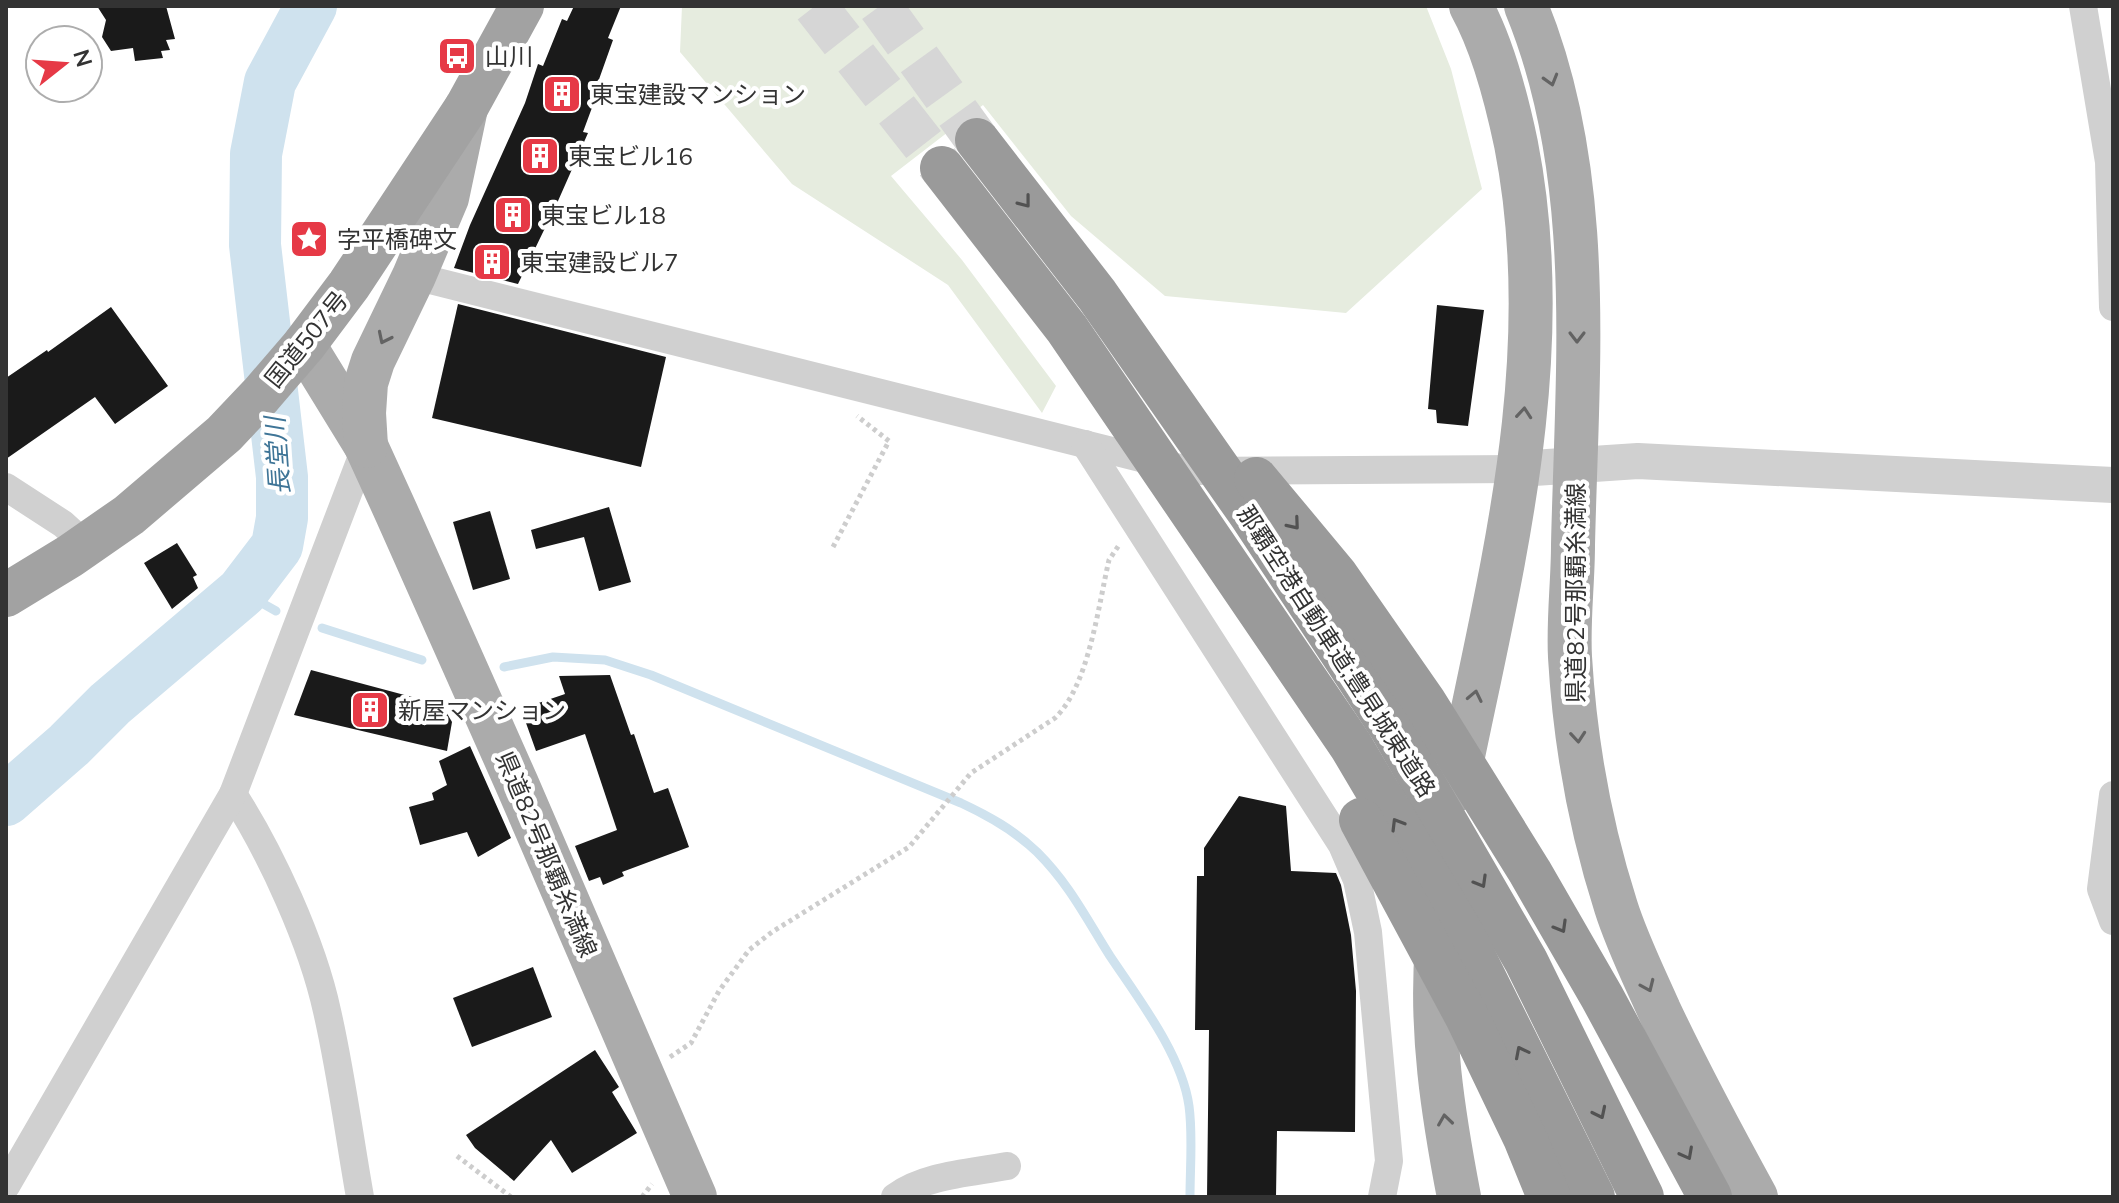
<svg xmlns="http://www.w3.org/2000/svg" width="2119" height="1203" font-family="Mulish,'Noto Sans JP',sans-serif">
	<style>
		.green { fill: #e6ecdf }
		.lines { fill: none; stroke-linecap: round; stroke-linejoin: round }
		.stream { stroke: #cfe2ee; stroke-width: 9 }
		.river { stroke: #cfe2ee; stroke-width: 52 }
		.building { fill: #1a1a1a }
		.motorway-tunnel { stroke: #d6d6d6; stroke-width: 44; stroke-dasharray: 44 22; stroke-linecap: butt }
		.path { stroke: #cdcdcd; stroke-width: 5; stroke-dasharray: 4 4; stroke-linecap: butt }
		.minor { stroke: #d0d0d0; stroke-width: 28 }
		.tertiary { stroke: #d0d0d0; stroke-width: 36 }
		.primary { stroke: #ababab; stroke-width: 44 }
		.trunk { stroke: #a2a2a2; stroke-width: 44 }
		.motorway-bridge { stroke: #9a9a9a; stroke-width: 44 }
		.oneway { stroke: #636363 }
		.oneway2 { stroke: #525252 }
		.labels { text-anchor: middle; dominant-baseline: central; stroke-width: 8; stroke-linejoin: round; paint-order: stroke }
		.poi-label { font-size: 24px; fill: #333; stroke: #fff; text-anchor: start }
		.street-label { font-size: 24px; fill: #333; stroke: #fff }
		.water-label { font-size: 26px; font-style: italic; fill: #3f7597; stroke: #fff }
	</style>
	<rect width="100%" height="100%" fill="#fff"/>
	<polygon class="green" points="682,6 1426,6 1451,69 1482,189 1346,313 1165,296 1071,216 983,105 891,176 962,260 1056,386 1042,413 948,285 792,184 680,52"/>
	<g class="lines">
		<g class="stream">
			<polyline points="242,592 276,611"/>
			<polyline points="322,628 422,660"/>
			<path d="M504,667L553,657L605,660L651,675L961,803C989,816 1014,830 1037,852C1070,885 1086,918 1110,956C1138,998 1182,1055 1189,1106C1193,1135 1190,1167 1190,1197"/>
		</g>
		<polyline class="river" points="6,800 69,745 110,704 242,592 277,546 282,518 282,477 255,245 256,154 270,82 311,6"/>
	</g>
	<g class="building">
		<polygon points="97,6 166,6 175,39 166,40 170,50 161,51 163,58 135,61 133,48 111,51 102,37 106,20"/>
		<polygon points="574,6 621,6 608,38 613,40 597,85 600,86 583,132 588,133 558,201 518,284 454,268 470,225 525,103 538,64 543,66 562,19 567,21"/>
		<polygon points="458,304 666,357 641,467 432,418"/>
		<polygon points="1437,305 1484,310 1468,426 1437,423 1436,410 1428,409"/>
		<polygon points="111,307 168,386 115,424 95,397 6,459 6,378 47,350 48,352"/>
		<polygon points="609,507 631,582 599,591 584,537 536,549 531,530"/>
		<polygon points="490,511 510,579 473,590 453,522"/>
		<polygon points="177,543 197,575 193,577 198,588 172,609 144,563"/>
		<polygon points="311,670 442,705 452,722 447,751 294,715"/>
		<polygon points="610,675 631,735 634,734 654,793 668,788 689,847 622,872 624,876 603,885 600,877 589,881 575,846 617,830 585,734 536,751 521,709 565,694 559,676"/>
		<polygon points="470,746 511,838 478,857 467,832 420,845 409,807 434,800 432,793 447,785 439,761"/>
		<polygon points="1239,796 1286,806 1291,871 1336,873 1341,885 1351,935 1356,991 1355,1132 1277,1131 1276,1197 1207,1197 1209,1030 1195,1030 1197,876 1204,876 1204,848"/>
		<polygon points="533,967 552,1017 472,1047 453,998"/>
		<polygon points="595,1050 619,1087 612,1092 637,1133 572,1173 551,1140 514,1181 475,1148 466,1135"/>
	</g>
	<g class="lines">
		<g class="motorway-tunnel">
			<polyline points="815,6 942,168"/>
			<polyline points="880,6 977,140"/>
		</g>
		<g class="path">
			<polyline points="833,547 889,441 857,416"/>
			<path d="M670,1057L691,1043L719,991L749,950L772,932L909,847L971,773L1055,718C1089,685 1098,607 1109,560L1119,545"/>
			<polyline points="457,1156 511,1197"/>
			<polyline points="642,1197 652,1184"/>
		</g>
		<g class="minor">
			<polyline points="2083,6 2109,162 2113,307"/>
			<polyline points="414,276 1192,471 1519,469"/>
			<polyline points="1085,444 1342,845 1357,880 1368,932 1389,1161 1382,1197"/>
			<polyline points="6,487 63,524 86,545"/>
			<path d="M233,794C271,853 312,942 327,1011C341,1072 349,1135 360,1197"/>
			<polyline points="2113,795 2101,889 2113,921"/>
			<polyline points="6,1186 233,794 366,446"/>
			<path d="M895,1197C925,1175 970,1173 1007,1166"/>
		</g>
		<polyline class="tertiary" points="1519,469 1638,461 2113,485"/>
		<g class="primary">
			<path d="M1526,6C1596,176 1577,366 1573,545C1573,582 1568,620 1570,657C1575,742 1590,826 1616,907C1627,942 1644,976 1659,1010C1689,1074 1722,1135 1756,1197"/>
			<polyline points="304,345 366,446 397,514 517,784 695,1197"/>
			<polyline points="366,446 364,413 366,383 373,361 414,276 447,198 466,108"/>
			<path d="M1456,790C1499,577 1559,362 1516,144C1507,101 1492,44 1471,6"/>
			<path d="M1437,945C1430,1031 1443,1114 1459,1197"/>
		</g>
		<polyline class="trunk" points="6,595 70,556 129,515 224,434 261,395 304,345 349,285 466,108 522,6"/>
		<g class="motorway-bridge">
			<polyline points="977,140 1097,295 1251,515 1392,729 1526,961 1642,1197"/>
			<polyline points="942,168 1067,329 1351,746 1464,937 1593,1197"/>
			<polyline points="1256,479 1336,575 1425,703 1530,872 1602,997 1710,1197"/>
			<polyline points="1361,820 1467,1017 1525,1138 1549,1197"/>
		</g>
	</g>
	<defs><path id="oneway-chevron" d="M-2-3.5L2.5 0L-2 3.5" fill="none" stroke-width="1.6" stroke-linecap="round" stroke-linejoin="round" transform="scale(2)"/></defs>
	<g class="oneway">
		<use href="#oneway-chevron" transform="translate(1551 80) rotate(74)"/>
		<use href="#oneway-chevron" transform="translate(1577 337) rotate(90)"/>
		<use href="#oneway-chevron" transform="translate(384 338) rotate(116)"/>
		<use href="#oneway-chevron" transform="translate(1524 413) rotate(-85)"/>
		<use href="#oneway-chevron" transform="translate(1475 696) rotate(-78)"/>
		<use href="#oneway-chevron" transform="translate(1578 737) rotate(85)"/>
		<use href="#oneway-chevron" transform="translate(1648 986) rotate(66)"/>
		<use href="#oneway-chevron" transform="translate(1445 1120) rotate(-98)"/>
	</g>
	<g class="oneway2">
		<use href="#oneway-chevron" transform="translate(1025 202) rotate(52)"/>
		<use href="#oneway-chevron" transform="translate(1294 524) rotate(50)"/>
		<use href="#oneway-chevron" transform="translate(1397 824) rotate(-121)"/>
		<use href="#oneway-chevron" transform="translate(1481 882) rotate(60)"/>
		<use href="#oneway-chevron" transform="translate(1561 927) rotate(60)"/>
		<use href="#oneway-chevron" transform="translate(1521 1052) rotate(-117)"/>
		<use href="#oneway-chevron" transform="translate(1600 1113) rotate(64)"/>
		<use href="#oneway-chevron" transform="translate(1687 1154) rotate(62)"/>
	</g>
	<defs>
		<g id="bus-square" transform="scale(2)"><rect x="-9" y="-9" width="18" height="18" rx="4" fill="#e63946" stroke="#fff"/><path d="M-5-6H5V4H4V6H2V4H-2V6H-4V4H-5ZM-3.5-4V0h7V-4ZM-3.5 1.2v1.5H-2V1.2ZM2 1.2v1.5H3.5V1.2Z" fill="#fff"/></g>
		<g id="building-square" transform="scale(2)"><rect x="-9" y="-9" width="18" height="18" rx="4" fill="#e63946" stroke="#fff"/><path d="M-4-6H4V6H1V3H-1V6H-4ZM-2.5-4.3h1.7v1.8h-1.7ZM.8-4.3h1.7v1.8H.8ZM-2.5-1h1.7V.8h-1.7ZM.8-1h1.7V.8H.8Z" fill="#fff"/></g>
		<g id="sight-square" transform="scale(2)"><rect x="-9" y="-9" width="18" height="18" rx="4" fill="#e63946" stroke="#fff"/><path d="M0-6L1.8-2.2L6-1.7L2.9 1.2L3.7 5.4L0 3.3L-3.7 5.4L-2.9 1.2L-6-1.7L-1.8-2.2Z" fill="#fff"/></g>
	</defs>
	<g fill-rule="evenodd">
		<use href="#bus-square" x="457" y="56"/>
		<use href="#building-square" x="562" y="94"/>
		<use href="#building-square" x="540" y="156"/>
		<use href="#building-square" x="513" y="215"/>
		<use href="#sight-square" x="309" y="239"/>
		<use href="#building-square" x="492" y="262"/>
		<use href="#building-square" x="370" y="710"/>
	</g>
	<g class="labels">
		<g class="poi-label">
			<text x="485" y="56">山川</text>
			<text x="590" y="94">東宝建設マンション</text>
			<text x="568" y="156">東宝ビル16</text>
			<text x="541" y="215">東宝ビル18</text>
			<text x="337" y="239">字平橋碑文</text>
			<text x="520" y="262">東宝建設ビル7</text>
			<text x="398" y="710">新屋マンション</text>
		</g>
		<g class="street-label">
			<text transform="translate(306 339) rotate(-51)">国道507号</text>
			<text transform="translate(1575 593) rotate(-90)">県道82号那覇糸満線</text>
			<text transform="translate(1337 651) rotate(57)">那覇空港自動車道;豊見城東道路</text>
			<text transform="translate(547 854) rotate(67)">県道82号那覇糸満線</text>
		</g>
		<g class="water-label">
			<text transform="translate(277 456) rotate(-94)">長堂川</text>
		</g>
	</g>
	<rect width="2119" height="1203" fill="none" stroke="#333333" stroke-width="16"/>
	<g transform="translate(64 64) rotate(73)"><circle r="38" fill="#ffffff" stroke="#adadad" stroke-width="2"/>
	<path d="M0-6L14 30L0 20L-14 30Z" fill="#e63946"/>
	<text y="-12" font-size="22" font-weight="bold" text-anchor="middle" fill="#333333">N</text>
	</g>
</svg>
